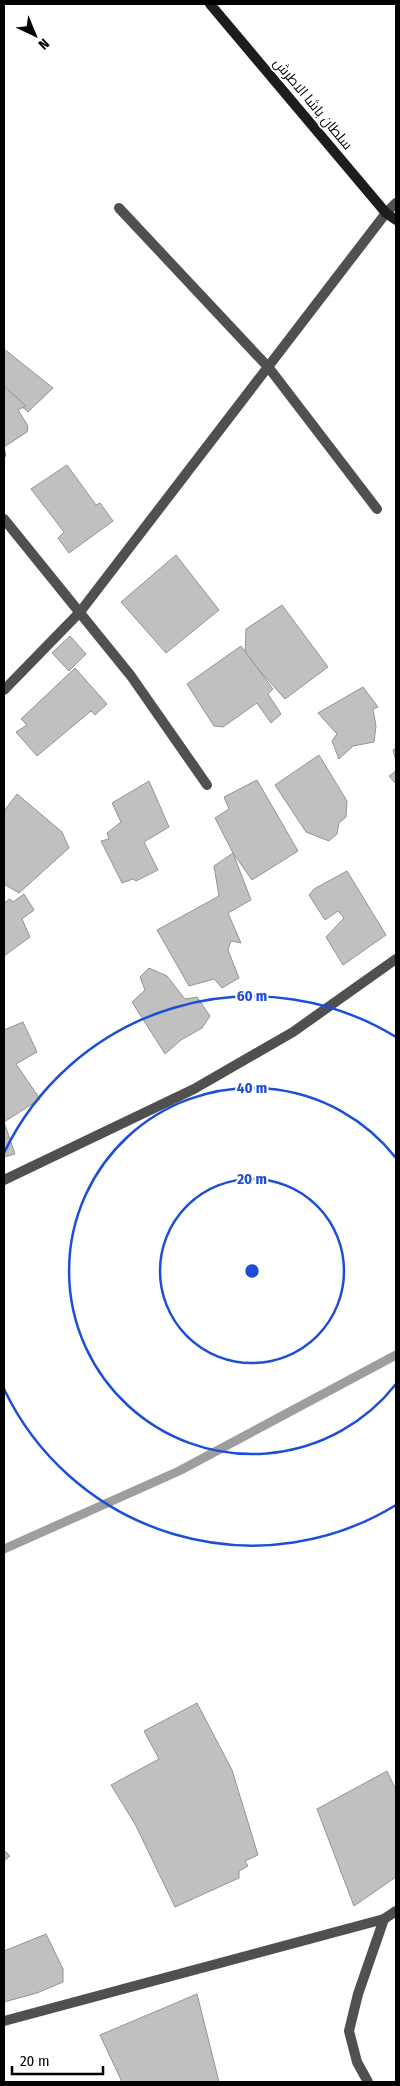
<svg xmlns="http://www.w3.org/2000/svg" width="400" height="2086" font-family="'Fira Sans Condensed',Cairo,sans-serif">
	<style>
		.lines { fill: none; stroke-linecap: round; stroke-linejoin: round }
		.stream { stroke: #9e9e9e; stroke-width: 9 }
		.building { fill: #c0c0c0; stroke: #949494 }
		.street { stroke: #505050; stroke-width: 10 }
		.secondary { stroke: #1d1d1d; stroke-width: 10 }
		.ring { fill: none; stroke: #1d4ed8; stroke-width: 2.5 }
		.labels { text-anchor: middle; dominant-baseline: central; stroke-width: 4; stroke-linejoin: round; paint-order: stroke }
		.street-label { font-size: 14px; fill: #000; stroke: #fff }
		.centre { fill: #1d4ed8; stroke: #fff; stroke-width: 2.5 }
		.ring-label { font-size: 15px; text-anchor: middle; font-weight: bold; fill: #1d4ed8; stroke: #fff; stroke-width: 4; stroke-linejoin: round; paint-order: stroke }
	</style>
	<rect width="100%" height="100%" fill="#fff"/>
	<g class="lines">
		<polyline class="stream" points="4,1549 179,1471 396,1355"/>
	</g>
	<g class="building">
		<polygon points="4,349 53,388 28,412 4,391"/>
		<polygon points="4,386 26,406 18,410 28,426 27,432 4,447 6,456 4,458"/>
		<polygon points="67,465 96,505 100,503 113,521 69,553 58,538 64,532 31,489"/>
		<polygon points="176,555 219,610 166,653 121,602"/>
		<polygon points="282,605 328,667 285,699 245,654 246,629"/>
		<polygon points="70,636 86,654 69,671 52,653"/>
		<polygon points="241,646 273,689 268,694 281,714 271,723 257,703 223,727 214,726 187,684"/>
		<polygon points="75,668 107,704 95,715 91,711 37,756 16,732 27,725 21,719"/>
		<polygon points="363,687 378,707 373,709 376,726 374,742 353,746 339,759 332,741 337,734 318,713"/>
		<polygon points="396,748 396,761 393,750"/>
		<polygon points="319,755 347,801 346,817 339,823 337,834 329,841 306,832 275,785"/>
		<polygon points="396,771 396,784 389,776"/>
		<polygon points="257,780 298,851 252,880 233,853 215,818 229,809 224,797"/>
		<polygon points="149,781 169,827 144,842 158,870 136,881 133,879 122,883 101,841 109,839 107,833 121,822 112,803"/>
		<polygon points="17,794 62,832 69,848 19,893 4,884 4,811"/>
		<polygon points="233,853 251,900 228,913 241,943 231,941 228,950 239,978 222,988 214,979 189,986 157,930 219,896 214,866"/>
		<polygon points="347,871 386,935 343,965 326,937 344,918 338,911 325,920 309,895 314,889"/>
		<polygon points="24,894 34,910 22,919 30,937 4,956 4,903 10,899 13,902"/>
		<polygon points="149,968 167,976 185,999 197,997 210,1016 202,1028 181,1040 165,1054 132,1002 145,990 140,977"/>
		<polygon points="23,1022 37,1052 16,1064 40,1099 4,1122 15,1154 4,1157 4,1030"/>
		<polygon points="197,1703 232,1770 258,1855 245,1861 248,1866 239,1871 239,1878 175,1907 135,1824 111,1785 159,1759 144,1731"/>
		<polygon points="387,1771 396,1790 396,1877 354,1906 317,1809"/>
		<polygon points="4,1850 10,1856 4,1861"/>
		<polygon points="46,1934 63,1969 63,1982 37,1993 4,2002 4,1951"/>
		<polygon points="197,1994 219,2082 122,2082 100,2035"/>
	</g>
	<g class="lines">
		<g class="street">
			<polyline points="119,208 269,368 377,509"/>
			<polyline points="4,519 131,676 207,785"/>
			<polyline points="4,690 80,612 386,213 396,203"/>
			<polyline points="4,1180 194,1089 293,1032 396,959"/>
			<polyline points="4,2021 384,1919 396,1911"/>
			<polyline points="368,2082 357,2062 349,2031 358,1994 384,1919"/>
		</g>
		<polyline class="secondary" points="210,4 386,213 396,220"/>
	</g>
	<g class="ring">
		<circle cx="252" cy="1271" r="92"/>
		<path d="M396 1384A183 183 0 1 1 396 1158"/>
		<path d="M396 1505A275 275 0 0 1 4 1389M4 1153A275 275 0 0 1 396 1037"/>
	</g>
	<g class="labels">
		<g class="street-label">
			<text transform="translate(313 104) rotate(50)">سلطان باشا الاطرش</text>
		</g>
	</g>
	<circle cx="252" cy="1271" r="8" class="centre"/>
	<g class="ring-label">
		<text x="252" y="1001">60 m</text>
		<text x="252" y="1093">40 m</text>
		<text x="252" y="1184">20 m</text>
	</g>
	<rect width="400" height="2086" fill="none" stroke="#000000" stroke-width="10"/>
	<g transform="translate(35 35) rotate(136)" stroke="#ffffff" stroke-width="4" paint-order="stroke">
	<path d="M0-4L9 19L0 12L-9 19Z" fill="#000000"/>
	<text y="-8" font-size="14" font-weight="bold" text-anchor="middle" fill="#000000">N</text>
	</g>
	<path d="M12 2066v8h91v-8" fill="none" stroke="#000000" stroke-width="2.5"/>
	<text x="20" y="2066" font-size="15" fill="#000000" stroke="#ffffff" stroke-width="4" paint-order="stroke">20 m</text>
</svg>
